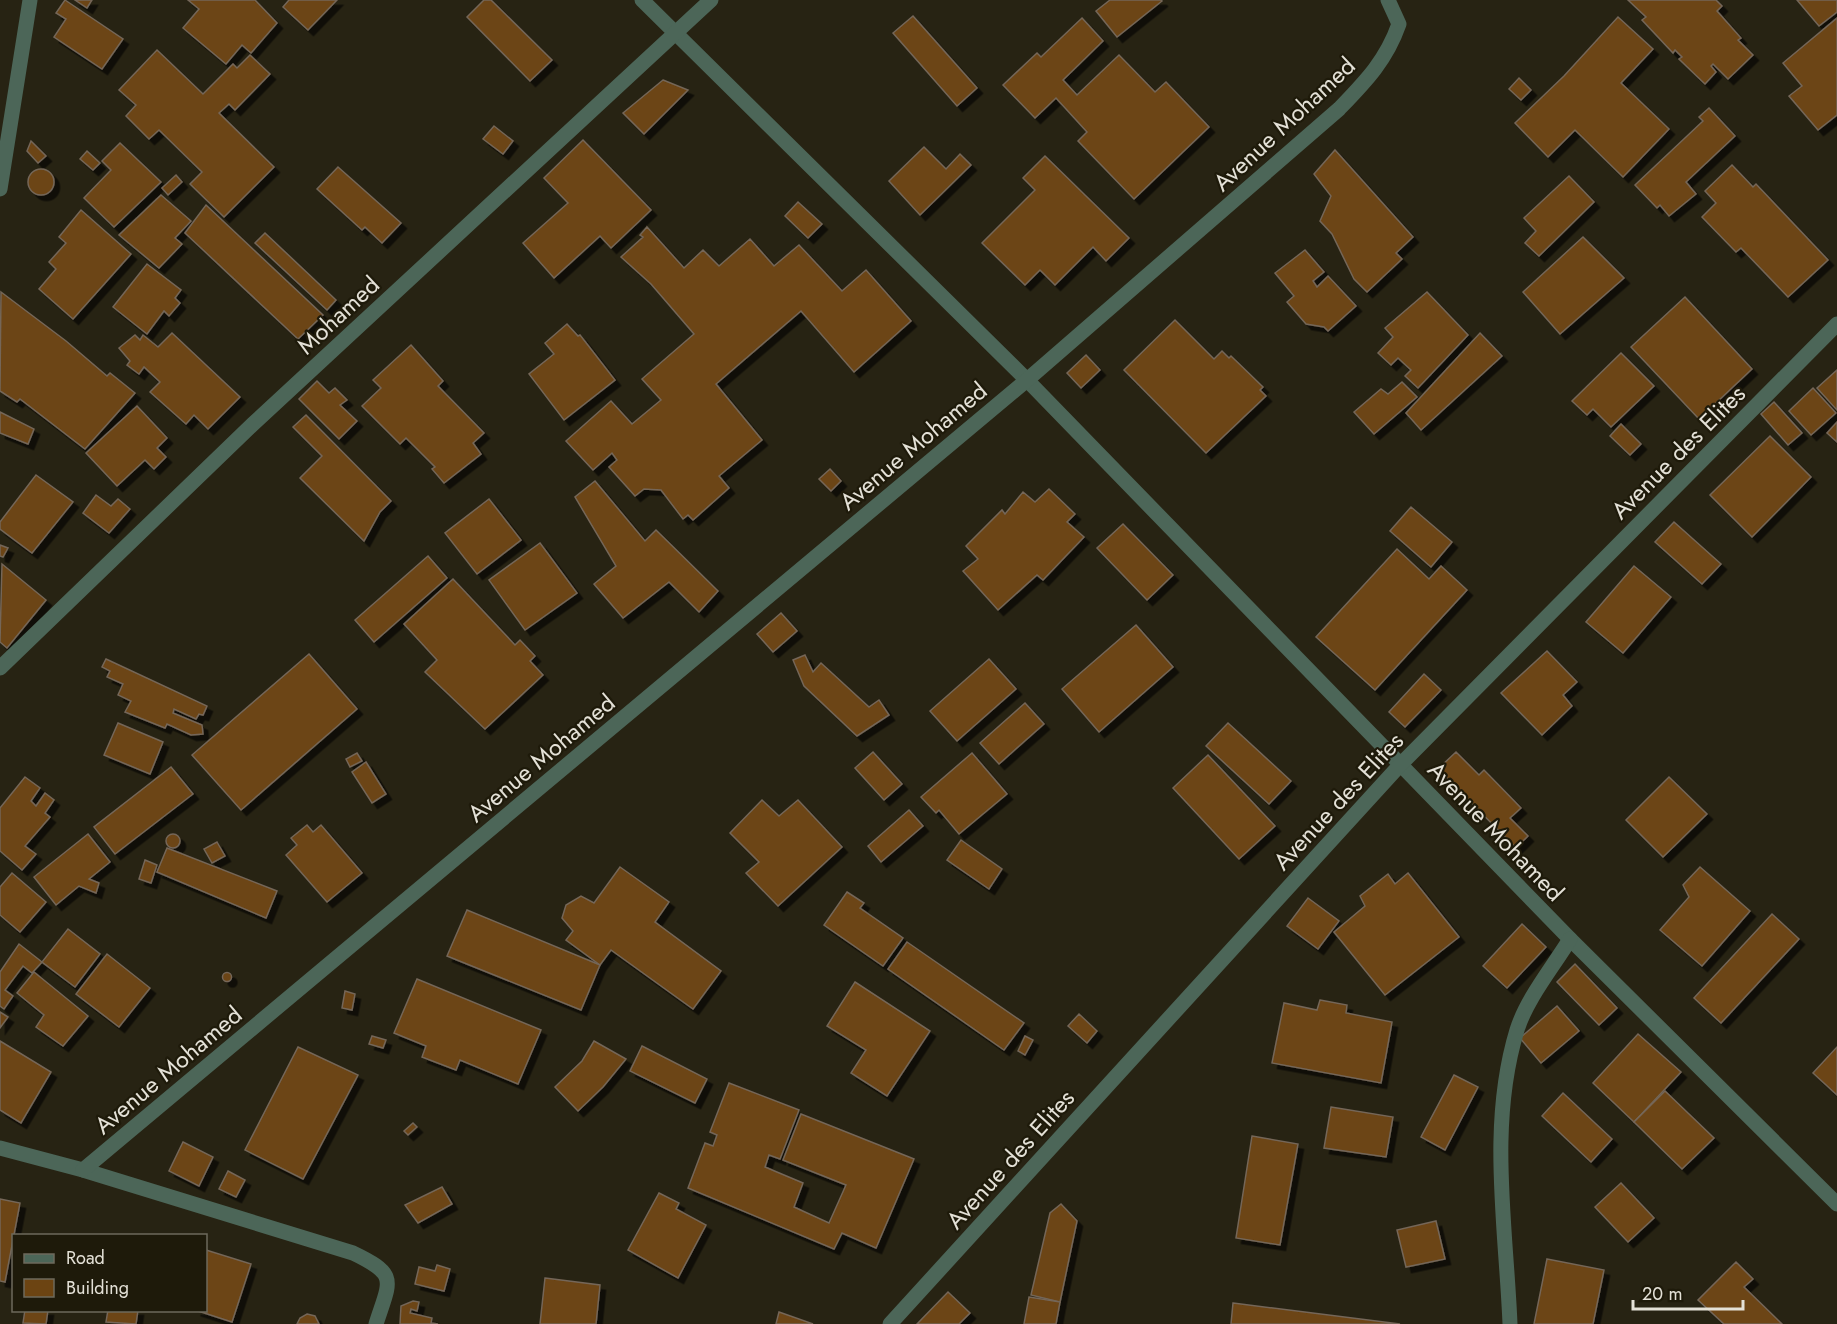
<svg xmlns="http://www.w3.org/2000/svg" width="1837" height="1324" font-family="Jost,sans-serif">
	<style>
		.building { fill: #6c4412; stroke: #746658; stroke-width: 1.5; filter: url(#shadow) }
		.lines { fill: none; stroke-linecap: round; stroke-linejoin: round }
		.minor { stroke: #4c6658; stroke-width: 15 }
		.labels { text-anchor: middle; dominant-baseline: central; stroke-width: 4.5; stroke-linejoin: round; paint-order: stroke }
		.street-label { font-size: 24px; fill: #e4e1d7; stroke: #1e1a0a }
	</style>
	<defs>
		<filter id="shadow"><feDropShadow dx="5.5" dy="5.5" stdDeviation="0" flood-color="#0009"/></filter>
	</defs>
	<rect width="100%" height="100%" fill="#272313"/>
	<g class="building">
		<polygon points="65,0 123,39 102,69 54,37 66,19 56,13"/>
		<polygon points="75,0 92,0 87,8"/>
		<polygon points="188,0 255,0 277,23 251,53 242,45 226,64 183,28 199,9"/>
		<polygon points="289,0 337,0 308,30 283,7"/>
		<polygon points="484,0 491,0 552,60 530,81 467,17"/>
		<polygon points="1110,0 1161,0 1162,1 1117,37 1096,11"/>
		<polygon points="1628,0 1716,0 1722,6 1717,11 1741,38 1738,40 1753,55 1728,79 1713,64 1711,66 1716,72 1705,84 1679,59 1682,57 1675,50 1673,53 1642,20 1646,17"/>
		<polygon points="1797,0 1837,0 1837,12 1819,26"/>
		<polygon points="913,16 977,88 957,106 893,33"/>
		<polygon points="1618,17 1653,49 1621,83 1669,129 1623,177 1575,130 1548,157 1515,123 1564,76"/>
		<polygon points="1082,18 1103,41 1063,80 1077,95 1119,55 1155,92 1166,82 1209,127 1134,199 1078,141 1087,132 1056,98 1035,118 1003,85 1037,53 1041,57"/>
		<polygon points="1837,18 1837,115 1818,130 1789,96 1802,86 1783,63"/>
		<polygon points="157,50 203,94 233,64 237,68 250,55 270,74 235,110 229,104 219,113 274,167 224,217 190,184 202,172 159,130 149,139 126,116 136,105 119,90"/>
		<polygon points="1519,78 1531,90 1521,100 1509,89"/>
		<polygon points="663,80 688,90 644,134 623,113"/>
		<polygon points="1709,108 1735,136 1686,182 1696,194 1669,216 1660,205 1657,208 1635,185 1703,121 1699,117"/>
		<polygon points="494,126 513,141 503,154 483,139"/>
		<polygon points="583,140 651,210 611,248 600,236 554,278 523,243 568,203 544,178"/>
		<polygon points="31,141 46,156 38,163 27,151"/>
		<polygon points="120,143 161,182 114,227 84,198 111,170 102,161"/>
		<polygon points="924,147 946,169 960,154 971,165 920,215 889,181"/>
		<polygon points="1335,150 1413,237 1396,253 1402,259 1367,292 1354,279 1332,234 1320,221 1331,196 1314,174"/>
		<polygon points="87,151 100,163 93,170 80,159"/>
		<polygon points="1045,156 1129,238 1106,261 1093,247 1055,285 1040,270 1025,285 982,243 1035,190 1023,178"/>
		<polygon points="1732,165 1753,187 1756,184 1828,260 1788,297 1741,248 1736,252 1702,217 1716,203 1705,191"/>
		<polygon points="338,167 401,223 382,243 365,227 362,230 317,189"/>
		<circle cx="41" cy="182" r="13"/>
		<polygon points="176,175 182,182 168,195 162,188"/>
		<polygon points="1569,176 1594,202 1539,256 1525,243 1536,231 1524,218"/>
		<polygon points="161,195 191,221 175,238 182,244 159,268 119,235"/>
		<polygon points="798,202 822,224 808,238 785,216"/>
		<polygon points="206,205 323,315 298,339 185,233"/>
		<polygon points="81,210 131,254 73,319 39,289 56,269 49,262 66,243 59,237"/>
		<polygon points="647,227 684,268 703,250 719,266 750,239 774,266 799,245 842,291 866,270 911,321 854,372 801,311 716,384 762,440 719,476 729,488 693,520 688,515 683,519 661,490 644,489 635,496 609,467 617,460 612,453 593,470 566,441 611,401 632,424 661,400 642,379 694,334 651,284 621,257 643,237 640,235"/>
		<polygon points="265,233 336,300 327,310 255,243"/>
		<polygon points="1583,237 1624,278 1560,334 1523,292"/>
		<polygon points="1305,250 1324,272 1313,281 1317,287 1328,276 1356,306 1328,331 1324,327 1306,324 1287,302 1294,296 1275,273"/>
		<polygon points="147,264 181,290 175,298 180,303 169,316 164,311 147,334 113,307"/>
		<polygon points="1,292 66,341 107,376 110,373 135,393 85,449 20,399 17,402 0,391"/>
		<polygon points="1427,292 1468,335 1418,388 1405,376 1411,370 1398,358 1391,365 1378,353 1393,337 1385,328"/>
		<polygon points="1685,297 1752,369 1699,419 1631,347"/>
		<polygon points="1175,320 1214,359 1222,351 1229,358 1231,356 1263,387 1260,390 1266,396 1206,453 1124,370"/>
		<polygon points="567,324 578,336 580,335 615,380 564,420 529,374 554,354 545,343"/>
		<polygon points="172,333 240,397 208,429 194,415 186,424 150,392 160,382 144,367 139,374 127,365 130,361 119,348 135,335 140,340 143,335 158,347"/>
		<polygon points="1480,333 1502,356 1421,430 1406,413"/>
		<polygon points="411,345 443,381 438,386 484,433 473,443 481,454 444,483 432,469 435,467 406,438 400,444 362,406 381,388 373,380"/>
		<polygon points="1621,353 1654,386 1611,427 1593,409 1587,415 1572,401"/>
		<polygon points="1086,355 1100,370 1081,388 1067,373"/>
		<polygon points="1837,370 1837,410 1817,388"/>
		<polygon points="317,381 329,393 335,388 347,400 340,405 357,421 339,439 299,399"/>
		<polygon points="1402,382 1417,397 1374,434 1354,412 1381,389 1388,394"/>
		<polygon points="1813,388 1836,413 1811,435 1789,411"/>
		<polygon points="1774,402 1802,433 1788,445 1761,414"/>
		<polygon points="137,406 167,438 157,448 166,457 154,469 145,460 117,486 86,453"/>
		<polygon points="0,412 34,429 28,444 0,433"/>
		<polygon points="306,415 391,501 380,512 364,541 300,478 322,456 293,427"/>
		<polygon points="1837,422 1837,442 1827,433"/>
		<polygon points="1621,424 1641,444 1630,455 1610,436"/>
		<polygon points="1770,436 1811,477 1752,537 1710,495"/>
		<polygon points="830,469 841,481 831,491 819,479"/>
		<polygon points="36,475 73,502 32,553 0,529 0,522"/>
		<polygon points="595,481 645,541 656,530 718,591 699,612 669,582 623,618 594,584 616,566 575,497"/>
		<polygon points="1049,489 1075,514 1067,522 1084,537 1043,580 1037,575 998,610 963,571 978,559 966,546 1002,510 1005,514 1023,492 1035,502"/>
		<polygon points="96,495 111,506 118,499 130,509 109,533 83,513"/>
		<polygon points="489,499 521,540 477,574 445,533"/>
		<polygon points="1411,507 1452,542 1431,567 1390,531"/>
		<polygon points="1674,522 1721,564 1702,584 1655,542"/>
		<polygon points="1123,524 1173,575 1147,600 1097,548"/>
		<polygon points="540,543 577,593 525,630 489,580"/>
		<polygon points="0,545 8,548 3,557 0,556"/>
		<polygon points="1397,549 1429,579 1441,566 1467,590 1375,690 1316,637"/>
		<polygon points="428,556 447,578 374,642 355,620"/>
		<polygon points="2,564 46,600 7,648 0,642"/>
		<polygon points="1634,566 1671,597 1623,653 1586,622"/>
		<polygon points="453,579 515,645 520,640 535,656 530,661 543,675 485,729 425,672 437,660 404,624"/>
		<polygon points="781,613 797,631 773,652 757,634"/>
		<polygon points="1136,625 1173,667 1099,732 1062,689"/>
		<polygon points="1547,651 1577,682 1563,695 1572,706 1542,735 1501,693"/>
		<polygon points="309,654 357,709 241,810 192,755"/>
		<polygon points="805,655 813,672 821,663 869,707 879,700 889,715 857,736 804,686 793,660"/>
		<polygon points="106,659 207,706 203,715 199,714 196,719 174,709 173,713 202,725 203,734 191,735 167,724 165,728 125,712 131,701 118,695 123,684 107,677 110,671 102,667"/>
		<polygon points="989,659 1016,689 957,741 930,711"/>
		<polygon points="1424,674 1441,690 1405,727 1389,712"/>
		<polygon points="1025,703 1044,724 999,764 980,743"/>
		<polygon points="118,723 163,742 150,774 104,755"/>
		<polygon points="1228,723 1291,781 1269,804 1206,746"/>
		<polygon points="873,752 902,784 884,800 855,768"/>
		<polygon points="1456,752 1479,775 1484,770 1521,808 1510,818 1528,836 1516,848 1438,769"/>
		<polygon points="357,753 362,761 350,767 346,759"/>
		<polygon points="972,753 1007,794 959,834 939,810 936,813 921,797"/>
		<polygon points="1208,755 1275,826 1239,859 1173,788"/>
		<polygon points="366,762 386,794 372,803 352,772"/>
		<polygon points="171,767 193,794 115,854 94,827"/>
		<polygon points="25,777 40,788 31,801 36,806 45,793 54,800 45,813 50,817 25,846 36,854 22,870 0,851 0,808"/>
		<polygon points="1669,777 1707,814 1663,857 1626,820"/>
		<polygon points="762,800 779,816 798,800 842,847 778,906 746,873 759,862 730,833"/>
		<polygon points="909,810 923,826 881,862 868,846"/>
		<polygon points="307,825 313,832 321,825 362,873 327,902 286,855 297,845 291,838"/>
		<polygon points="88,834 110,862 89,879 99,883 96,893 79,886 56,905 34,877"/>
		<circle cx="173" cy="841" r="7"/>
		<polygon points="961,840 1002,869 989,889 947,860"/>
		<polygon points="217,842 225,856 212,863 204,849"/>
		<polygon points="167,848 277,891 266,918 157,872"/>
		<polygon points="145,860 157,865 151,883 139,879"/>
		<polygon points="620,867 669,902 655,922 721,971 693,1009 611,950 600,965 566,940 573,931 562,918 566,905 581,896 594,903"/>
		<polygon points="1700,867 1750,911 1702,966 1660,930 1689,897 1683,885"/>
		<polygon points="12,873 46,902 20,932 0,915 0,887"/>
		<polygon points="1408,873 1459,937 1385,995 1334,932 1365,906 1360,896 1388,874 1395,884"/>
		<polygon points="847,892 864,903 860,908 903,938 883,966 824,925"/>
		<polygon points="1308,898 1339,921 1318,949 1287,926"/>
		<polygon points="467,910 600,965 581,1010 447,956"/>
		<polygon points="1772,914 1799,939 1721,1023 1694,998"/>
		<polygon points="1522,924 1546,947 1507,988 1483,966"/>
		<polygon points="68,929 100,954 75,987 42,962"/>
		<polygon points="907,942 1024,1023 1004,1050 888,969"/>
		<polygon points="19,944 42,962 32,973 23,966 5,990 13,996 4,1009 0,1006 0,972"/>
		<polygon points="107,954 150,988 119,1027 76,994"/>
		<polygon points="1575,964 1617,1008 1599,1025 1557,982"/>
		<polygon points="34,972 88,1016 63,1046 36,1027 44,1015 17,993"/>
		<circle cx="227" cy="977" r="4.5"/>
		<polygon points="417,979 541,1030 518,1084 460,1060 456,1070 422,1057 426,1046 394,1033"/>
		<polygon points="855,982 930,1031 887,1096 851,1073 866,1050 827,1026"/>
		<polygon points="345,991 355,994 352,1010 342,1008"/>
		<polygon points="1320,1000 1347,1005 1346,1013 1392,1022 1381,1083 1272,1063 1284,1003 1317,1010"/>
		<polygon points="1557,1006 1579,1031 1541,1063 1520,1038"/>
		<polygon points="0,1012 8,1017 0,1028"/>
		<polygon points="1079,1014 1097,1031 1087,1043 1068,1026"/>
		<polygon points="1638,1034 1681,1072 1634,1122 1593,1083"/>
		<polygon points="372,1036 386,1040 383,1048 369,1044"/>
		<polygon points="1025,1036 1033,1040 1025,1055 1018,1051"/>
		<polygon points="0,1041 51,1072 21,1123 0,1110"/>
		<polygon points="594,1041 626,1059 603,1087 578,1111 555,1087 582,1061"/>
		<polygon points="642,1046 707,1079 695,1103 630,1071"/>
		<polygon points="298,1047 358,1075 303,1179 245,1150"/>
		<polygon points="1837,1047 1837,1095 1813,1073"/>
		<polygon points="1454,1075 1478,1087 1445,1150 1421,1137"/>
		<polygon points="729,1083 799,1110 780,1159 769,1155 765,1167 803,1183 794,1207 829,1223 846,1185 783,1160 801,1114 914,1159 876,1248 842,1233 834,1249 688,1188 705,1143 713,1146 717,1135 710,1132"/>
		<polygon points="1665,1091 1714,1138 1682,1169 1634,1122"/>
		<polygon points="1563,1093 1612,1139 1591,1162 1542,1116"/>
		<polygon points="1331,1107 1393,1117 1386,1157 1324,1148"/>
		<polygon points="413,1123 417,1127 408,1135 404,1131"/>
		<polygon points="1252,1136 1298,1144 1280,1245 1236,1238"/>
		<polygon points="183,1142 213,1157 199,1186 169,1171"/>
		<polygon points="228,1171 245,1180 236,1197 219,1189"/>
		<polygon points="1621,1183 1654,1218 1628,1242 1595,1207"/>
		<polygon points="442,1187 452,1204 418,1223 405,1205"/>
		<polygon points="659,1193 679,1203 676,1209 706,1225 678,1278 628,1250"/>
		<polygon points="0,1199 20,1203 5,1282 0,1281"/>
		<polygon points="1061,1204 1077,1221 1060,1302 1031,1295 1050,1213"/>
		<polygon points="1436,1221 1445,1259 1406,1267 1397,1230"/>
		<polygon points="206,1250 251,1264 232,1322 195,1310 206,1310"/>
		<polygon points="1547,1259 1604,1270 1593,1324 1534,1324"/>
		<polygon points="1736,1262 1753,1279 1744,1287 1782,1324 1724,1324 1698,1300"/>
		<polygon points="437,1265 450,1269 444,1291 415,1284 419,1267 435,1271"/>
		<polygon points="545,1278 600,1285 596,1324 540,1324"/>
		<polygon points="948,1292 970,1313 959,1324 917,1324"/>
		<polygon points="1029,1297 1060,1302 1056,1324 1024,1324"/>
		<polygon points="413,1301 419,1302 417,1311 411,1309 410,1313 432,1318 431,1323 438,1324 400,1324 401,1306"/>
		<polygon points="1233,1303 1400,1324 1231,1324"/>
		<polygon points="25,1310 48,1310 46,1324 23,1323"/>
		<polygon points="108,1310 138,1310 136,1324 106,1322"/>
		<polygon points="779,1312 813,1324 776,1324"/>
		<polygon points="307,1314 315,1316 319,1324 297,1324 300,1318"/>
	</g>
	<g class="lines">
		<g class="minor">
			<polyline points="642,0 1027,380 1570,939 1837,1204"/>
			<polyline points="0,189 30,0"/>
			<polyline points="0,668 253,424 711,0"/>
			<path d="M0,1148L83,1170L353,1253C399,1275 390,1280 376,1324"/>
			<path d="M83,1170L1027,380L1339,109C1365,82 1386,61 1399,24L1388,0"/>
			<polyline points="890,1324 1400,765 1837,324"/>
			<path d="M1510,1324C1506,1226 1488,1125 1517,1030C1527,998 1553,967 1570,939"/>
		</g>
	</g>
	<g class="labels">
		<g class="street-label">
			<text transform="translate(1284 124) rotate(-43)">Avenue Mohamed</text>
			<text transform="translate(338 315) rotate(-43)">Mohamed</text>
			<text transform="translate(913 446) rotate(-40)">Avenue Mohamed</text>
			<text transform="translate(1678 452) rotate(-45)">Avenue des Elites</text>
			<text transform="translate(541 758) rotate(-40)">Avenue Mohamed</text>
			<text transform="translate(1338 801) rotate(-47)">Avenue des Elites</text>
			<text transform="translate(1496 831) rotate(46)">Avenue Mohamed</text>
			<text transform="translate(168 1070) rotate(-40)">Avenue Mohamed</text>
			<text transform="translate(1010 1159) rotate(-48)">Avenue des Elites</text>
		</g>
	</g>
	<rect x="12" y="1234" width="195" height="78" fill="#1e1a0a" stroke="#6d6a5c" stroke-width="1.5"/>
	<rect x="24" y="1254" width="30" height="9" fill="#4c6658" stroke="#6d6a5c" stroke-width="1.5"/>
	<text x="66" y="1264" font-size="18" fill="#e4e1d7">Road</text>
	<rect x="24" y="1279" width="30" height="18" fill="#6c4412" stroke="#6d6a5c" stroke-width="1.5"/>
	<text x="66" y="1294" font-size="18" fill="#e4e1d7">Building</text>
	<path d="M1633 1300v9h110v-9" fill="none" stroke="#e4e1d7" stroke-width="3"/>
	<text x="1642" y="1300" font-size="18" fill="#e4e1d7" stroke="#1e1a0a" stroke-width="4.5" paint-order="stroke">20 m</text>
</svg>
